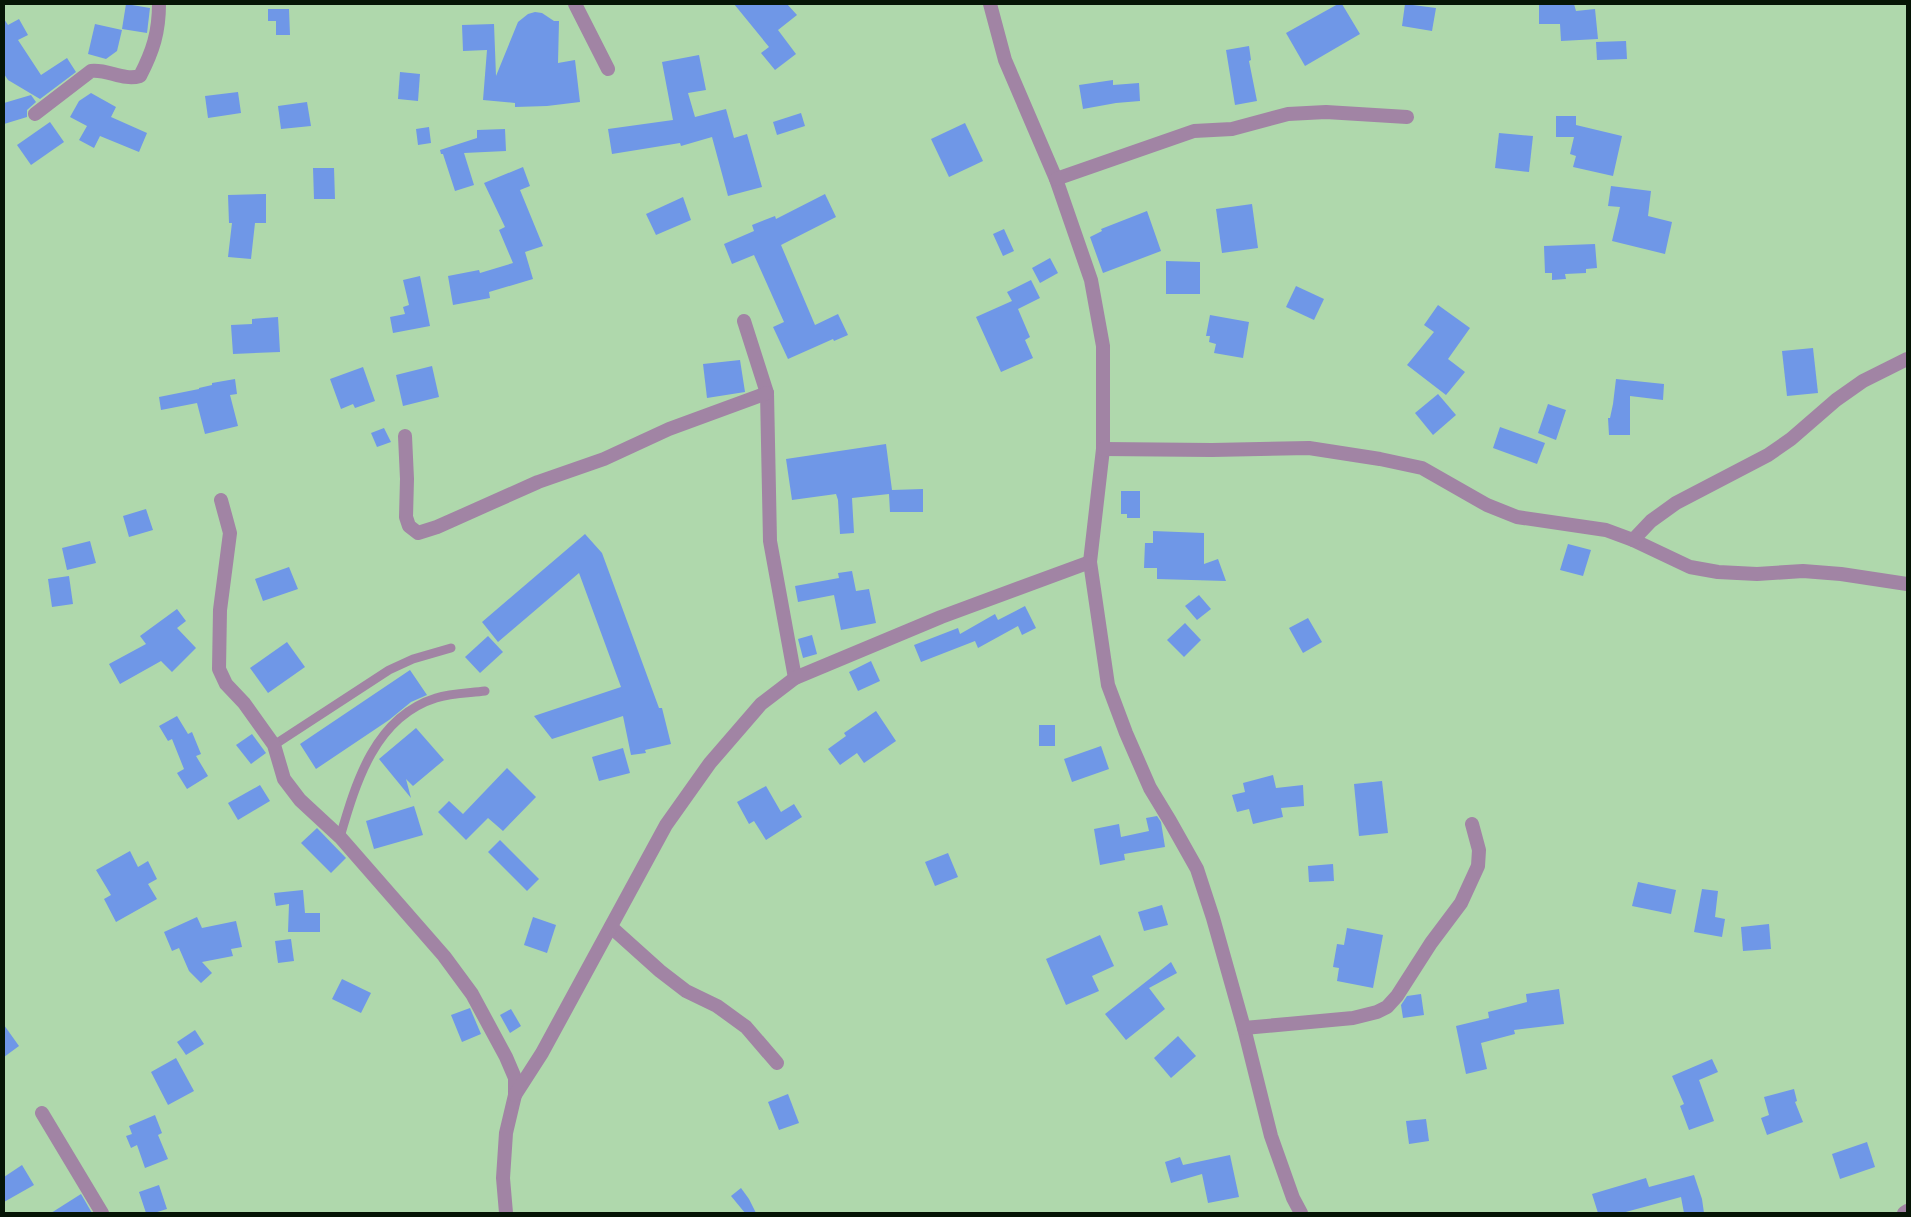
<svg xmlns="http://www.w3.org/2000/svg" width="1911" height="1217" font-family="Raleway,sans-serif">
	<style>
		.building { fill: #6f97e7 }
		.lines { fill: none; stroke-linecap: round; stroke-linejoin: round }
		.service { stroke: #a184a4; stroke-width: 9 }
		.minor { stroke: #a184a4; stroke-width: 14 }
	</style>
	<rect width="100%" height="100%" fill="#afd8ac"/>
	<g class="building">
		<polygon points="126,4 150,8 147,33 122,29"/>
		<polygon points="734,4 787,4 797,15 778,30 796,54 775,70 761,53 769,47"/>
		<polygon points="1338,4 1342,4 1360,34 1305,66 1286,33"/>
		<polygon points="1405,4 1436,8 1432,31 1402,26"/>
		<polygon points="1539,4 1574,4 1576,11 1595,9 1598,39 1561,41 1560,24 1539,24"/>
		<polygon points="268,9 289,9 290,35 276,35 276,21 268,21"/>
		<polygon points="535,12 542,13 554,21 559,21 558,63 575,60 580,102 547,106 515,107 515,103 483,100 487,50 463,51 462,25 494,24 496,76 518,22 528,14"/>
		<polygon points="4,19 8,25 19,19 28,35 18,40 41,75 67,58 76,72 40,99 8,80 4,74"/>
		<polygon points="95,24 122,30 117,51 106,59 88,54"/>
		<polygon points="1626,41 1627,59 1597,60 1596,42"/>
		<polygon points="1249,46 1251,60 1249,61 1257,101 1235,105 1226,50"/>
		<polygon points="699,55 706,90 688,93 695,117 726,109 734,138 747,134 762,187 728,196 712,137 681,146 680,143 612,154 608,129 673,120 662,62"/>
		<polygon points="400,72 420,74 418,101 398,99"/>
		<polygon points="1113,80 1113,85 1139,83 1140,101 1116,103 1083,109 1079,85"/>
		<polygon points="238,92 241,113 208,118 205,96"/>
		<polygon points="91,93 116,107 111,117 147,133 139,152 100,136 94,148 79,140 87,126 70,117 79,101"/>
		<polygon points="31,95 36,102 27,110 27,117 4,124 4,103"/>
		<polygon points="307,102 311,126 281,129 278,106"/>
		<polygon points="801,113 805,126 777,135 773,122"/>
		<polygon points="1556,116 1576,116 1576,125 1622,136 1613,176 1573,167 1576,156 1570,154 1574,137 1556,137"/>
		<polygon points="50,122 64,142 31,165 17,145"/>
		<polygon points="965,123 983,161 949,177 931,139"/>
		<polygon points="429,127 431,143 418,145 416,129"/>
		<polygon points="505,129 506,151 464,153 474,185 455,191 443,154 441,154 440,150 477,138 477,130"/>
		<polygon points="1499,133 1533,136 1529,172 1495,168"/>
		<polygon points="523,167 530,186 520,190 543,246 525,252 533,279 489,292 490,298 453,305 448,276 479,270 480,273 513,263 499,230 505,227 484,183"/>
		<polygon points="313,168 334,168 335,199 314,199"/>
		<polygon points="1611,186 1651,191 1648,216 1672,222 1665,254 1612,241 1620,207 1608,206"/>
		<polygon points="266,194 266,223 255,223 251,259 228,257 232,223 229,223 228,195"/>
		<polygon points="825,194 836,217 781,245 815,325 838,314 848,335 834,341 833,339 788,359 773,327 784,322 754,255 732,264 724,244 754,231 752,225 775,216 776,219"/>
		<polygon points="683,197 691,220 656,235 646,214"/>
		<polygon points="1252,204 1258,248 1222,253 1216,209"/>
		<polygon points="1147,211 1161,251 1103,273 1090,237 1102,231 1101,229"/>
		<polygon points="1004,229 1014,251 1003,256 993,234"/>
		<polygon points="1595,244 1597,268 1586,269 1586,273 1565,274 1566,279 1552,280 1552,273 1545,273 1544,246"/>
		<polygon points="1050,258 1058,273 1040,283 1032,268"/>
		<polygon points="1166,261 1200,262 1200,294 1166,294"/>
		<polygon points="420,276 430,326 393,333 390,317 405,314 403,307 409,305 403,280"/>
		<polygon points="1031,280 1040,298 1018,309 1030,337 1025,340 1033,358 1001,372 976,317 1012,301 1007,292"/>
		<polygon points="1296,286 1324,299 1314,320 1286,307"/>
		<polygon points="1438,305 1470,328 1448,359 1465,372 1446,395 1407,365 1434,332 1424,325"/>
		<polygon points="1210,315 1249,322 1243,358 1214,353 1216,344 1209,342 1210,336 1206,336"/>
		<polygon points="278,317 280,352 233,354 231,325 252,324 252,319"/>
		<polygon points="1813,348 1818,393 1787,396 1782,351"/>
		<polygon points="740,360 745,392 707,398 703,364"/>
		<polygon points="432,366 439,397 403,406 396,375"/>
		<polygon points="363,367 375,401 355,408 353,404 341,409 330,379"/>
		<polygon points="235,379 237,394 230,395 238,426 205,434 197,403 161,410 159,397 199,389 199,388 212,385 212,383"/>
		<polygon points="1616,379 1664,384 1663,400 1630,396 1630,435 1609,435 1608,418 1610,418 1613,404"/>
		<polygon points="1438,394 1456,415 1433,435 1415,413"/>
		<polygon points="1548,404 1566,410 1556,440 1538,433"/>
		<polygon points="1500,427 1545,443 1537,464 1493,448"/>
		<polygon points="384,428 391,442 377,447 371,433"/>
		<polygon points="886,444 892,490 923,489 923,512 890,512 889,494 852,498 854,533 840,534 838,500 836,494 792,500 786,459"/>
		<polygon points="1121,491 1140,491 1140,518 1127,518 1127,514 1121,514"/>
		<polygon points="146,509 153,530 129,537 123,516"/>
		<polygon points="1153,531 1204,533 1204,564 1218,559 1226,581 1157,579 1157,568 1144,568 1145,543 1153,543"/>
		<polygon points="585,534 602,553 659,708 662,708 671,744 645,750 646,753 631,755 623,716 552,739 534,716 621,687 579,573 498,642 482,622"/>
		<polygon points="90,541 96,563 67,570 62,548"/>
		<polygon points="1568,544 1591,550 1583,576 1560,570"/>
		<polygon points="289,567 298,589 263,601 255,579"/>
		<polygon points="852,571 856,591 869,589 876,623 841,630 834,595 798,602 795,586 839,578 838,573"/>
		<polygon points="69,576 73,604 52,607 48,579"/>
		<polygon points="1199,595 1211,609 1197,620 1185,606"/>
		<polygon points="1025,606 1036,628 1022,635 1018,626 978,648 975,641 921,662 914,645 958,628 960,634 995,614 998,620"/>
		<polygon points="177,609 186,621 177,628 196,648 172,672 161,661 120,684 109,664 146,644 140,636"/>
		<polygon points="1308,618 1322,642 1303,653 1289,628"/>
		<polygon points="1185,623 1201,640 1184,657 1167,640"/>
		<polygon points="812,635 817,654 803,658 798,639"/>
		<polygon points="488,636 503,652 480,673 465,657"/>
		<polygon points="287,642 305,667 268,693 250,668"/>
		<polygon points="871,661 880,681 858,691 849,672"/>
		<polygon points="410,670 427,695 411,702 389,720 316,769 300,744"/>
		<polygon points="876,711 896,741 864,763 857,753 840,765 828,749 846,736 844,733"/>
		<polygon points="177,716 188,734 192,732 201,754 196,756 208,776 187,789 177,773 184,769 172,739 168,741 159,726"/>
		<rect x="1039" y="725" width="16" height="21"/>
		<polygon points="416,728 444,760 413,786 406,779 411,798 379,759"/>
		<polygon points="252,734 266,753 251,764 236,745"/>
		<polygon points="1101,746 1109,769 1072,782 1064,759"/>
		<polygon points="623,748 630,773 599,781 592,757"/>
		<polygon points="507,768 536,797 503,831 488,818 466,840 438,812 449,801 463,814"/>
		<polygon points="1273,775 1276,788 1303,785 1304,806 1281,808 1283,817 1253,824 1249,809 1237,812 1232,795 1245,792 1243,783"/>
		<polygon points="1382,781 1388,833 1359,836 1354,784"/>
		<polygon points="260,785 270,801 238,820 228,803"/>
		<polygon points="766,786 781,812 794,804 802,817 766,840 754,821 749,824 737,802"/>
		<polygon points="414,806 423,835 374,849 366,821"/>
		<polygon points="1157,816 1161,822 1165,847 1124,854 1125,860 1100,865 1094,829 1119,824 1121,837 1149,831 1146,818"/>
		<polygon points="317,828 346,858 331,873 301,843"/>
		<polygon points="500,840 539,879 527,891 488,852"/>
		<polygon points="130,851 138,867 148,861 157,879 148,884 157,899 116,922 104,899 111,895 96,870"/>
		<polygon points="948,853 958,877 935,886 925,862"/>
		<polygon points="1333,864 1334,881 1309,882 1308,866"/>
		<polygon points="1638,882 1676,890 1671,914 1632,906"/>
		<polygon points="1702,889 1718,891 1715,917 1725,919 1722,937 1694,932"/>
		<polygon points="303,890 305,913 320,913 320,932 288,932 289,904 276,906 274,893"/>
		<polygon points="1162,905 1168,925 1144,931 1138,912"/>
		<polygon points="197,917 202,928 236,921 242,947 231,949 233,956 202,962 212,973 201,983 189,971 179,948 172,951 164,932"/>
		<polygon points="533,917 556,925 547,953 524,945"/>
		<polygon points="1769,924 1771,949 1743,951 1741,927"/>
		<polygon points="1347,928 1383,935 1373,988 1337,981 1339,968 1333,967 1337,944 1344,945"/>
		<polygon points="1100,935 1114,966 1092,976 1099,991 1066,1005 1046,959"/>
		<polygon points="291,939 294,961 278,963 275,941"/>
		<polygon points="1171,962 1177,973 1149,988 1165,1009 1126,1040 1105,1014"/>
		<polygon points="342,979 371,993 361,1013 332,999"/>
		<polygon points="1559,989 1564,1024 1514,1030 1515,1034 1481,1043 1487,1069 1466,1074 1456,1026 1489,1018 1488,1012 1527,1002 1526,994"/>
		<polygon points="1421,994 1424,1015 1403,1018 1401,1005 1407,996"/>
		<polygon points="470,1008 481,1034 462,1042 451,1015"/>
		<polygon points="511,1009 521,1026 510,1033 500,1015"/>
		<polygon points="4,1025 19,1046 4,1057"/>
		<polygon points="195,1030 204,1044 186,1055 177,1042"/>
		<polygon points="1178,1036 1196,1056 1171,1078 1154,1058"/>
		<polygon points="176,1058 194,1091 168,1105 151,1072"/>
		<polygon points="1712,1059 1718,1072 1699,1080 1714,1121 1689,1130 1680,1106 1684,1104 1672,1076"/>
		<polygon points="1794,1089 1797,1101 1795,1102 1803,1122 1767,1135 1761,1118 1769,1115 1764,1097"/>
		<polygon points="788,1094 799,1123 779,1130 768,1102"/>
		<polygon points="155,1115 162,1133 158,1135 168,1159 145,1168 137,1145 131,1148 126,1136 132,1134 129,1126"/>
		<polygon points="1426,1119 1429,1141 1409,1144 1406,1121"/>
		<polygon points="1867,1142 1875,1167 1840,1179 1832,1154"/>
		<polygon points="1230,1155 1239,1197 1208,1203 1202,1174 1171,1183 1165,1162 1180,1157 1183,1165"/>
		<polygon points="22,1165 34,1185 4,1202 4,1177"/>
		<polygon points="1694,1175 1702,1199 1704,1213 1684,1213 1681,1197 1622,1213 1598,1213 1592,1194 1646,1178 1649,1187"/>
		<polygon points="159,1185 167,1209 154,1213 146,1213 139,1192"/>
		<polygon points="741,1188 749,1199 756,1213 745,1213 731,1196"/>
		<polygon points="81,1194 92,1213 51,1213"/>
	</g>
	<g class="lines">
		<g class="service">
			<polyline points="274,745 389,670 413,659 451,648"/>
			<path d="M340,837C356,782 375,717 436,698C451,693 469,693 485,691"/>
		</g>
		<g class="minor">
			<polyline points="575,4 608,69"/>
			<polyline points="990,4 1005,60 1056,179 1091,280 1103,346 1103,449 1090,562 1108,685 1126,733 1150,788 1170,821 1197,869 1213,918 1244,1028 1271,1136 1293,1198 1301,1213"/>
			<path d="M35,114L91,71C108,69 123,81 140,76C153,51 159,32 159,4"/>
			<polyline points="1056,179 1194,131 1232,129 1288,114 1326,112 1407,117"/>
			<polyline points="744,321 767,393 770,541 795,678"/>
			<polyline points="405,436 407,479 406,517 409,526 418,533 437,527 538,482 604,459 669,429 767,393"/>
			<polyline points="1103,449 1212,450 1309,448 1380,459 1422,468 1487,505 1517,517 1606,530 1633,540 1690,567 1718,572 1757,574 1803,571 1841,574 1907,584"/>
			<polyline points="221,500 230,533 220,610 219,669 226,684 244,703 274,745 284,779 300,800 340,837 444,956 472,994 506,1057 515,1078 515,1095 506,1133 503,1178 506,1213"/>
			<polyline points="1633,540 1651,521 1676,503 1768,455 1791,439 1836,400 1863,381 1907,359"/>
			<polyline points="611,927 660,971 686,991 717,1006 746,1027 777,1063"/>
			<polyline points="1244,1028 1353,1018 1377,1012 1387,1007 1397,996 1431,943 1461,903 1478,866 1479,850 1472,824"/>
			<polyline points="515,1095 542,1053 666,825 710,763 761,704 795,678 941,617 1090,562"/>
			<polyline points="42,1113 102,1213"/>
			<polyline points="1904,1213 1907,1211"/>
		</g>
	</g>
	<rect width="1911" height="1217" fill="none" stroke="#061506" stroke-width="10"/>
</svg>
